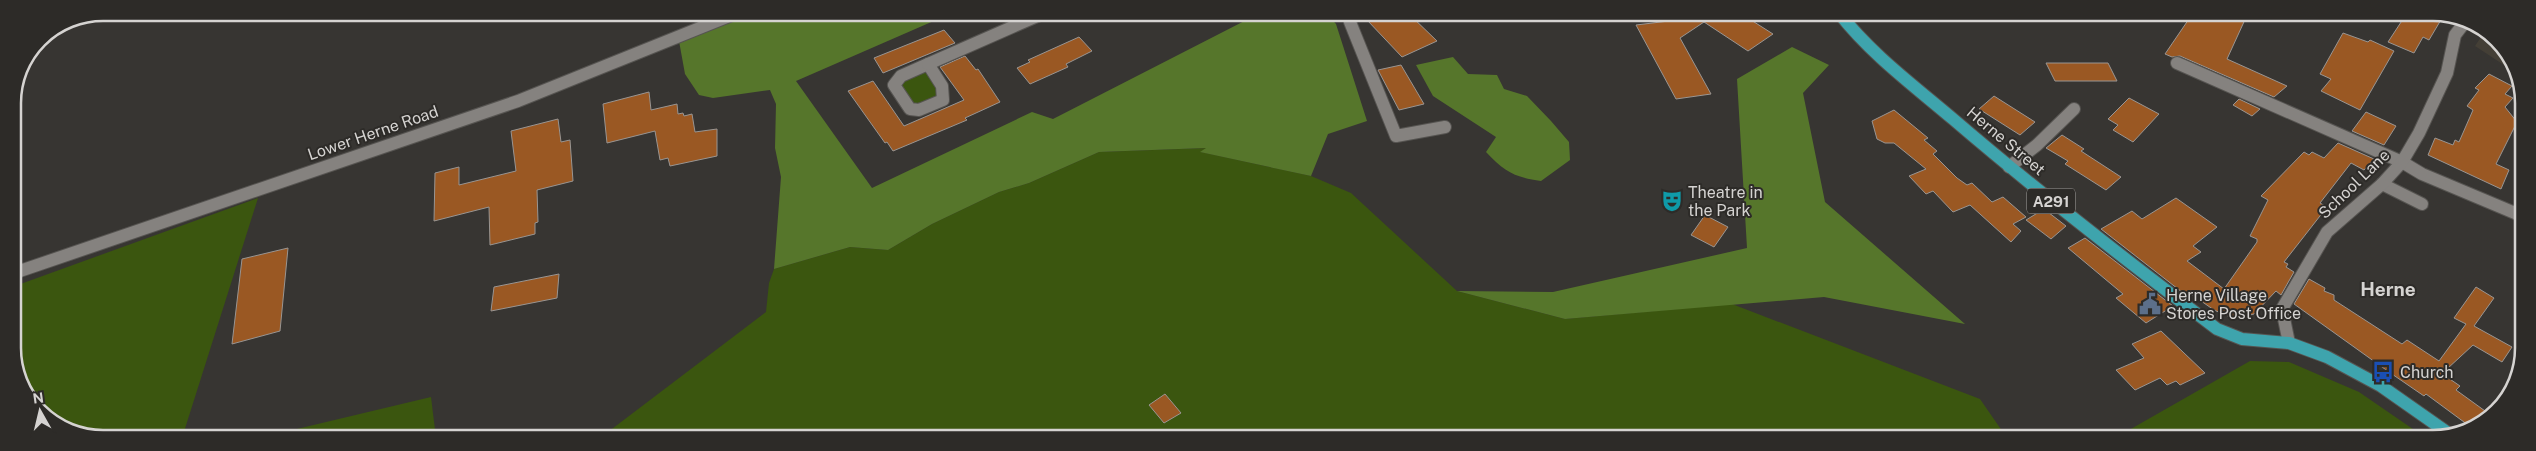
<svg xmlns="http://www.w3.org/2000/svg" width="2536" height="451" font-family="'Public Sans',sans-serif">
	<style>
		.built { fill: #443f36 }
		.green { fill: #3b560f }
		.forest { fill: #56762b }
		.building { fill: #9a5823; stroke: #999592 }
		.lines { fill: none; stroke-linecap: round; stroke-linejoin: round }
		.minor-casing { stroke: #565451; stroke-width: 14 }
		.major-casing { stroke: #565451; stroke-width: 14 }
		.minor { stroke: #85827f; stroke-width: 12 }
		.major { stroke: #3ea4ad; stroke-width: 12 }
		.labels { text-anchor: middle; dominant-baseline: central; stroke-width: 4; stroke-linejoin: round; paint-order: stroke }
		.shield { fill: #2d2b28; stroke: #a3a19e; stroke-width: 1 }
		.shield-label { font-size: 15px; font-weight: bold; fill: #d5d3d1 }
		.street-label { font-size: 16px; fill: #d5d3d1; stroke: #2d2b28 }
		.poi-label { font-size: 16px; fill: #d5d3d1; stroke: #2d2b28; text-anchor: start }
		.quarter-label { font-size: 19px; font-weight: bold; fill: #d5d3d1; stroke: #2d2b28 }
		.rim { fill: none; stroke: #d5d3d1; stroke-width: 2.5 }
	</style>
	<rect width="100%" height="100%" fill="#373532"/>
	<polygon class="built" points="2485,31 2493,35 2513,71 2475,46"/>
	<g class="green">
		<polygon points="928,64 946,94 919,110 894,85"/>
		<polygon points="1208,148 1201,152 1311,176 1351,193 1457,291 1565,319 1732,304 1980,399 2007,438 600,438 766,312 769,283 774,269 850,247 888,250 932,224 999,192 1029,183 1099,152"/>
		<polygon points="258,198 182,438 91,438 43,416 16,371 15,286"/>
		<polygon points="2250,361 2289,362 2359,392 2426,438 2115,438"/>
		<polygon points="431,397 436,438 259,438"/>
	</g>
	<g class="forest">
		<polygon points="732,13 952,13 796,81 872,188 1032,112 1053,119 1260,13 1326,13 1336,24 1367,121 1328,134 1311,176 1200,152 1206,148 1099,152 1029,183 999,192 932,224 888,250 850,247 774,269 781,177 775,148 776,104 770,90 713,98 699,95 685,74 679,41"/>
		<polygon points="1792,47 1829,65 1803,93 1825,202 1965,324 1824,297 1565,319 1457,291 1553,292 1747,248 1737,79"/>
		<path d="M1453,57L1468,74L1497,75L1504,89L1527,96L1551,121L1569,142L1570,160L1541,181C1514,177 1505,172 1486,152L1496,137L1433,96L1416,65Z"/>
	</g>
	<g class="building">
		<polygon points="1384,13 1408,13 1437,41 1402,57 1367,20"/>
		<polygon points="1681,13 1740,13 1773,34 1748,51 1704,22 1680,38 1711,94 1676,99 1636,25 1669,21"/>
		<polygon points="2193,13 2248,13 2227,59 2287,86 2274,97 2180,56 2172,57 2165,54"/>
		<polygon points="2407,13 2445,13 2429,40 2423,37 2414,53 2388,42"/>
		<polygon points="944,30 955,43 883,73 874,58"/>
		<polygon points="2343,33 2368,42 2370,40 2394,51 2360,110 2321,91 2331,79 2320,74"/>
		<polygon points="1079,37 1092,51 1066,64 1068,67 1030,84 1017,68 1030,62 1028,60"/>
		<polygon points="965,56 976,70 978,69 1000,102 965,118 967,120 893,151 887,142 885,143 848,91 873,81 904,126 964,100 940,67"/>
		<polygon points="2046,63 2108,63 2117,81 2055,81"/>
		<polygon points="1401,65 1424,104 1399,110 1378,70"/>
		<polygon points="2489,74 2512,86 2505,94 2513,98 2505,107 2517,122 2496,164 2509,170 2501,189 2428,155 2435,138 2453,145 2455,140 2459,142 2473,110 2467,106 2479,90 2475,88"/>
		<polygon points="649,92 651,110 677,104 678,114 683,113 684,116 692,114 695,132 717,129 717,156 670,166 668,158 660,160 655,131 607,143 603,104"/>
		<polygon points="1994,96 2035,122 2020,135 1979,109"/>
		<polygon points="2129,98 2159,114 2133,142 2113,130 2118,125 2108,119"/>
		<polygon points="2239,99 2260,109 2252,116 2233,105"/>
		<polygon points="1894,110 1928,138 1924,140 1937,151 1933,154 1957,178 1967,185 1972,183 1992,202 2003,197 2026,217 2013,224 2021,231 2011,242 1970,205 1953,212 1933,191 1926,194 1909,176 1926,169 1894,143 1885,143 1877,139 1872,121"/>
		<polygon points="2366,112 2396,126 2384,145 2352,131"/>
		<polygon points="558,119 561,142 570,140 573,181 537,190 538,222 535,223 535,234 490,245 489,207 434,221 435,173 459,167 459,185 516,171 511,131"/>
		<polygon points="2062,135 2084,149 2081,151 2121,177 2106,190 2065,164 2068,161 2046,148"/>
		<polygon points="2338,143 2374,159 2364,170 2351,163 2320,203 2327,207 2284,262 2288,264 2286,267 2294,272 2281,295 2276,291 2254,314 2237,318 2230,317 2214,310 2191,294 2187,296 2101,229 2132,211 2142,219 2176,198 2217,227 2193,246 2201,252 2187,261 2224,289 2257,242 2257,239 2250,236 2268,200 2261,196 2304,152 2309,155 2312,152 2324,158"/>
		<polygon points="2044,209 2066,226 2051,239 2026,220"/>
		<polygon points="1705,215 1728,227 1714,247 1691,235"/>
		<polygon points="2085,238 2111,258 2173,306 2146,323 2116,298 2123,294 2068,248"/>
		<polygon points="288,248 280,331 232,344 242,259"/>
		<polygon points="559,274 557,298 491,311 494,287"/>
		<polygon points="2309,279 2325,288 2324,291 2334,295 2334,300 2402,344 2407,340 2439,361 2466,324 2454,318 2476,287 2494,298 2474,326 2512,347 2502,362 2473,345 2447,369 2449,371 2444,375 2460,386 2456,390 2492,416 2468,425 2426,394 2424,396 2389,372 2294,304"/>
		<polygon points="2161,331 2205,373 2180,385 2176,381 2167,385 2160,378 2135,390 2116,370 2144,358 2132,344"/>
		<polygon points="1165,394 1181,413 1164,423 1149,405"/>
	</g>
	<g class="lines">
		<g class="minor-casing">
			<g id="minor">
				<polyline points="1350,13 1350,22 1396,136 1445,127"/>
				<polyline points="2177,63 2402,162 2422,174 2522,216"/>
				<polygon points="928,64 942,86 943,100 919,110 910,109 894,85 901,76"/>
				<polyline points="928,64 1044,13"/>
				<polyline points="2009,167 2037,145 2074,109"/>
				<polyline points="2382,184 2422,204"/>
				<polyline points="14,273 518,101 737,13"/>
				<polyline points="2289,343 2282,309 2327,232 2382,184 2402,162 2419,133 2447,73 2455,35 2465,22"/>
			</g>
		</g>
		<g class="major-casing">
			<path id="major" d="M1839,13C1871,54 1913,85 1953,119C2038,192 2127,261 2217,329L2242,339L2289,343L2327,357L2381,386L2448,433"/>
		</g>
		<use href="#minor" class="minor"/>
		<use href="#major" class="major"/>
	</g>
	<defs>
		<g id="theatre-bare" transform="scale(1.725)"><path d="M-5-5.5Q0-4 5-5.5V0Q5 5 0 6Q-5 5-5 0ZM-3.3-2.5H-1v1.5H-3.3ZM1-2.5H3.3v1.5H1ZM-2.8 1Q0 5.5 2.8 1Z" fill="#0f9aa8" stroke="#2d2b28" stroke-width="2.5" paint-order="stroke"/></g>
		<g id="civic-bare" transform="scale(1.725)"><path d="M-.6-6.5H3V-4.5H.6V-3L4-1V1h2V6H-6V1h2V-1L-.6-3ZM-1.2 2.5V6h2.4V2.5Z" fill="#5c6f8a" stroke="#2d2b28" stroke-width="2.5" paint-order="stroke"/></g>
		<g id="bus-bare" transform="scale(1.725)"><path d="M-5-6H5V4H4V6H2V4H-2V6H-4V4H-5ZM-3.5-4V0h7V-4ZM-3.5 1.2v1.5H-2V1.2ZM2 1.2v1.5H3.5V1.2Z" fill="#1a4fb4" stroke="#2d2b28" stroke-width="2.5" paint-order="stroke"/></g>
	</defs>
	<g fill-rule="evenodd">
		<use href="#theatre-bare" x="1672" y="201"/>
		<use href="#civic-bare" x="2150" y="304"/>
		<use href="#bus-bare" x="2383" y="372"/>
	</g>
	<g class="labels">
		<rect class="shield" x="2027" y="188.5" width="48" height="25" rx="4"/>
		<g class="shield-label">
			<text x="2051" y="201">A291</text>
		</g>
		<g class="street-label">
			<text transform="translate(373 133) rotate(-19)">Lower Herne Road</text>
			<text transform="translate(2006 141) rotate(40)">Herne Street</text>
			<text transform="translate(2354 184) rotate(-44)">School Lane</text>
		</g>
		<g class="poi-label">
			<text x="1688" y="192">Theatre in<tspan x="1688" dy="18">the Park</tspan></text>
			<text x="2166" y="295">Herne Village<tspan x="2166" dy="18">Stores Post Office</tspan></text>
			<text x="2400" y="372">Church</text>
		</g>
		<g class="quarter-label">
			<text x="2388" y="289">Herne</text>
		</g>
	</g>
	<path d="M0 0H2536V451H0ZM103 21H2433A82 82 0 0 1 2515 103V348A82 82 0 0 1 2433 430H103A82 82 0 0 1 21 348V103A82 82 0 0 1 103 21Z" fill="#2d2b28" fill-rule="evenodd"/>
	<path class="rim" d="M103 21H2433A82 82 0 0 1 2515 103V348A82 82 0 0 1 2433 430H103A82 82 0 0 1 21 348V103A82 82 0 0 1 103 21Z"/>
	<g transform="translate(40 411) rotate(352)" stroke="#2d2b28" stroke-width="4" paint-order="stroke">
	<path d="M0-4L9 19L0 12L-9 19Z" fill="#d5d3d1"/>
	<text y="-8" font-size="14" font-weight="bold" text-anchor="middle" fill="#d5d3d1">N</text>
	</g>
</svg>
